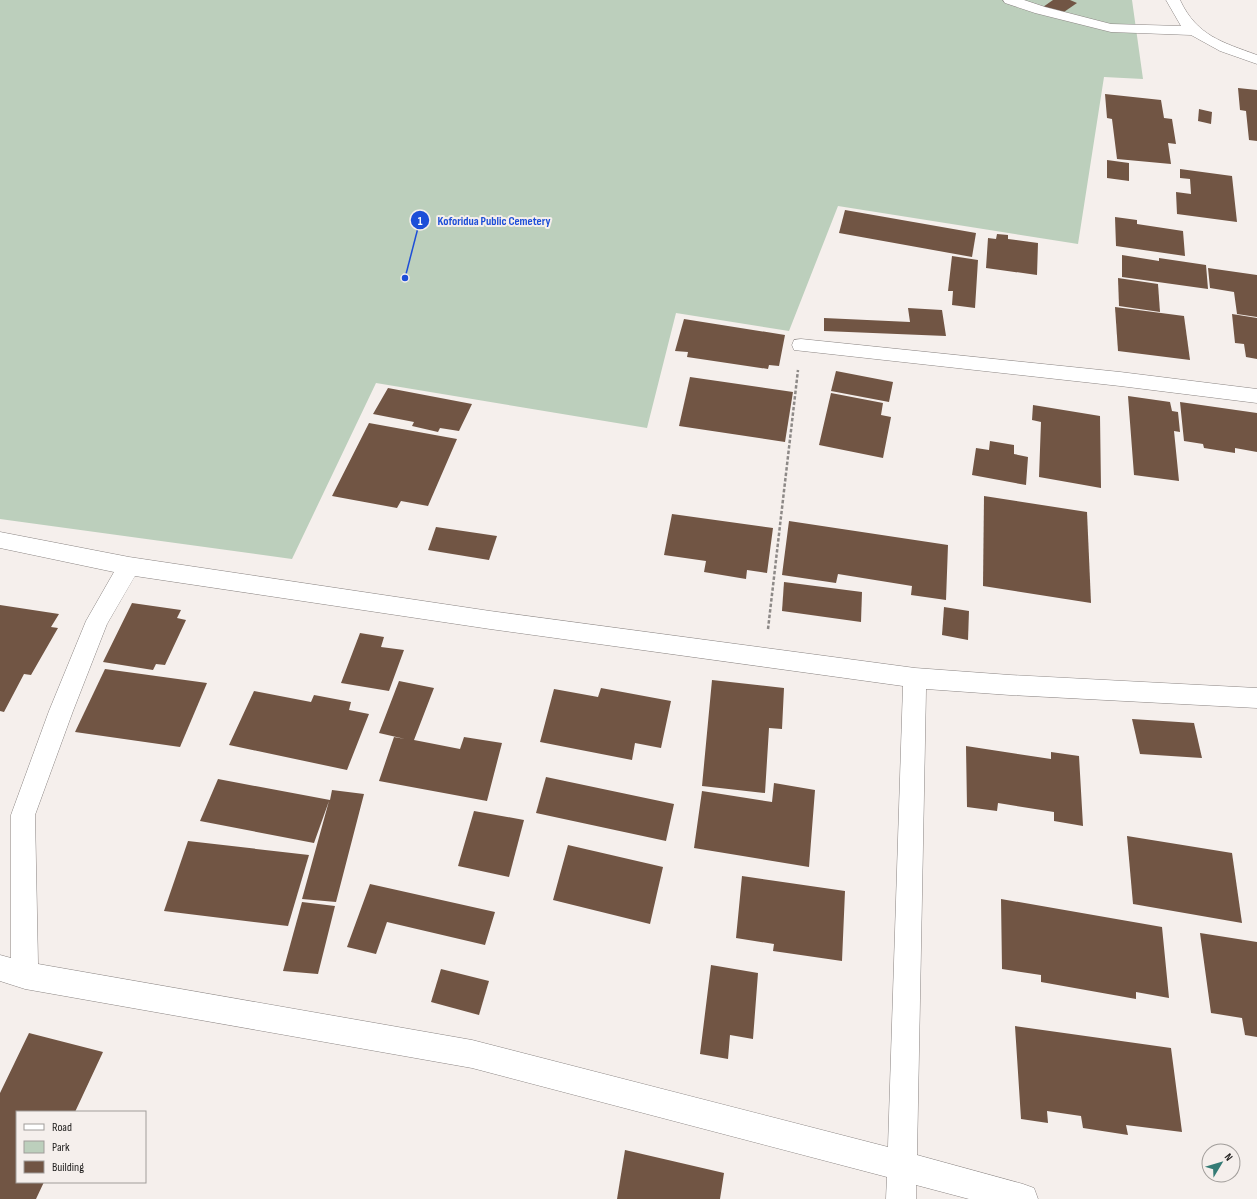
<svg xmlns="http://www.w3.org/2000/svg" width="1257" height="1199" font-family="'Sofia Sans Condensed',sans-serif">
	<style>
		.green { fill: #bccfbc }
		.building { fill: #715544 }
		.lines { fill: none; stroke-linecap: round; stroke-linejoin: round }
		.minor-casing { stroke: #8b8583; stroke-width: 1 }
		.path { stroke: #8d8987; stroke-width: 2.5; stroke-dasharray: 3.5 2; stroke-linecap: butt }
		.minor { fill: #fff; fill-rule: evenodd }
		.leader { fill: none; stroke: #1d4ed8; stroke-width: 1.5 }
		.callout-dot { fill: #1d4ed8; stroke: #f5efec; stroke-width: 1.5 }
		.mark-label { font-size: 12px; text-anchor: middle; font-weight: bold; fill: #fff }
		.callout-label { font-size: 12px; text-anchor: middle; font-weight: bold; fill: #1d4ed8; stroke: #f5efec; stroke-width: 4; stroke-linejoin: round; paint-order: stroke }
	</style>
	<rect width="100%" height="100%" fill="#f5efec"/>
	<polygon class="green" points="0,0 1132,0 1143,79 1104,77 1078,244 838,206 789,331 676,313 647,428 376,383 292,559 0,519"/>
	<g class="building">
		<polygon points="1053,0 1070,0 1077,3 1061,14 1043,7"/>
		<polygon points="1238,88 1257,90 1257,141 1249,140 1246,111 1240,110"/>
		<polygon points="1105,94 1161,100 1164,118 1172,119 1176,144 1168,143 1171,164 1117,159 1112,119 1107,118"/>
		<polygon points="1199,109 1212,112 1211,124 1198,121"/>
		<polygon points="1107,160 1129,163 1129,181 1107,178"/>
		<polygon points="1180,169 1232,176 1237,222 1177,214 1176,192 1191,194 1190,179 1180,178"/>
		<polygon points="845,210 976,233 972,257 839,233"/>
		<polygon points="1115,217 1137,220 1137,224 1183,231 1185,256 1116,246"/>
		<polygon points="997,234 1008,235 1008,239 1038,243 1037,275 986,268 988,238 996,239"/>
		<polygon points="1122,255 1159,261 1159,258 1206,265 1208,289 1122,277"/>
		<polygon points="952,256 978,260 975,308 952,305 953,291 948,291"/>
		<polygon points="1208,268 1257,275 1257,317 1237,314 1234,292 1210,288"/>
		<polygon points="1118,278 1158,284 1160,312 1119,306"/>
		<polygon points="1115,307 1184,316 1190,360 1118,351"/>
		<polygon points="908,308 942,310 946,336 824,331 824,318 910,322"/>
		<polygon points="1232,314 1257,318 1257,359 1246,357 1244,344 1235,343"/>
		<polygon points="684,319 785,335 779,366 769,365 768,369 687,357 688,352 675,351"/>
		<polygon points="836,371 893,382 889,402 831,391"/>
		<polygon points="690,377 793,392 785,442 679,426"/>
		<polygon points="388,388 472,404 459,431 440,428 438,432 412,426 414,422 373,414"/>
		<polygon points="831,393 883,403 881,415 891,417 883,458 819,445"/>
		<polygon points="1128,396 1170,402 1172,411 1178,412 1180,432 1174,431 1179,481 1134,475"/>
		<polygon points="1180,402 1257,413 1257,452 1235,448 1235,453 1204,448 1203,444 1184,441"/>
		<polygon points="1033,405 1100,416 1101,488 1039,477 1041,422 1032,420"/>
		<polygon points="369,423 457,439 428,506 401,501 397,508 332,496"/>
		<polygon points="990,441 1014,445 1014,454 1028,457 1026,485 972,475 976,448 989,450"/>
		<polygon points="984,496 1087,512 1091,603 983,586"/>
		<polygon points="672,514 773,528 767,573 747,570 746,579 704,572 706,561 664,555"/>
		<polygon points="789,521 948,545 946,600 911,595 912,586 838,574 836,583 782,575"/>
		<polygon points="436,527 497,536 489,560 428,550"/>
		<polygon points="784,582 862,592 861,622 782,611"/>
		<polygon points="132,603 181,610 177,618 186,620 165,665 156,664 153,670 103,662"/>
		<polygon points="0,605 59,614 51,627 58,628 31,675 24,674 4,712 0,711"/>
		<polygon points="944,607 969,611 968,640 942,635"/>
		<polygon points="360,633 384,637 381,647 404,650 389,691 341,683"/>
		<polygon points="105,669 207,683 180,747 75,732"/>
		<polygon points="712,680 784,688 782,729 769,728 765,793 702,786"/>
		<polygon points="399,681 434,688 414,740 460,749 464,737 502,743 487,801 379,781 394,737 405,739 379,733"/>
		<polygon points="601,688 671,701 661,748 635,743 632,760 540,742 554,689 598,697"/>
		<polygon points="254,691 311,702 314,695 351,702 349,710 369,714 347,770 229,745"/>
		<polygon points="1132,719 1194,723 1202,758 1140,754"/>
		<polygon points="966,746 1051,759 1051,752 1079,756 1083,826 1054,821 1054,812 998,803 997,811 967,807"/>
		<polygon points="546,777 674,804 666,841 536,813"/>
		<polygon points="218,779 330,800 332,790 364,794 336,902 302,899 329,801 314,843 200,821"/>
		<polygon points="774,783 815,790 809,867 694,848 702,791 772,802"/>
		<polygon points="474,811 524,820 509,877 458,866"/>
		<polygon points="1127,836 1232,853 1242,923 1133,904"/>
		<polygon points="188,841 309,855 288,926 164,911"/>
		<polygon points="568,845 663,867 650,924 553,900"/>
		<polygon points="742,876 845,891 842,961 773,951 774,944 736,938"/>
		<polygon points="370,884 495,912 485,945 387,922 376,954 347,947"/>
		<polygon points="1001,899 1162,927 1169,998 1136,992 1136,999 1041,982 1041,975 1002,969"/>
		<polygon points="302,902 335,906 318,974 283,971"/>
		<polygon points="1200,933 1257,942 1257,1037 1245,1035 1242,1018 1211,1013"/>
		<polygon points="711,965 758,973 753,1039 730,1035 728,1059 700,1054"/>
		<polygon points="441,969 489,981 479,1015 431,1002"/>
		<polygon points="1015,1026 1171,1048 1182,1132 1126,1125 1128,1135 1083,1128 1081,1116 1047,1111 1048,1123 1021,1119"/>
		<polygon points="29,1033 103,1052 75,1112 17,1112 17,1182 44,1182 36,1199 0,1199 0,1093"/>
		<polygon points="625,1150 724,1173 720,1199 617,1199"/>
	</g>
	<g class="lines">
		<g class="minor-casing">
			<g id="minor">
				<path d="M1003,0H1024L1045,7L1111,24L1181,26L1166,0H1180C1197,36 1222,42 1257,55V64L1220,51L1191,35L1111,32L1035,13L1005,3Z"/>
				<polygon points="801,339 1120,372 1257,389 1257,403 1120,386 794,350 792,345 794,340"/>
				<path d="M0,532L129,557L490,611L915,668L1010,675L1257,688V708L1010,695L926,689L917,1155L1023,1184L1034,1188L1038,1199H969L916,1185V1199H886L887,1177L472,1068L25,989L0,981V955L11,958V815L49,711L86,621L114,572L0,548ZM135,576L490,629L903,686L888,1147L472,1040L38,964L35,815L73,711L107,624Z"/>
			</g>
		</g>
		<polyline class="path" points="768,629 798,370"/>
		<use href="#minor" class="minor"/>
	</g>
	<path class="leader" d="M405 278L420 220"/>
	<g class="callout-dot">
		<circle cx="405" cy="278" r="4"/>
		<circle cx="420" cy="220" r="10"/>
	</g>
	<g class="mark-label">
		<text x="420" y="225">1</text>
	</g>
	<g class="callout-label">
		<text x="494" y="225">Koforidua Public Cemetery</text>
	</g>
	<rect x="16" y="1111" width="130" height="72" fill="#f5efec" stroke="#a19d9a"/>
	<rect x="24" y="1124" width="20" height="6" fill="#ffffff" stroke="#a19d9a"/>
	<text x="52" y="1131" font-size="12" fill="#232120">Road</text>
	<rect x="24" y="1141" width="20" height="12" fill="#bccfbc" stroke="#a19d9a"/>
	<text x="52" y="1151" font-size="12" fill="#232120">Park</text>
	<rect x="24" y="1161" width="20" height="12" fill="#715544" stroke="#a19d9a"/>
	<text x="52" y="1171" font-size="12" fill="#232120">Building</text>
	<g transform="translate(1221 1163) rotate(52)"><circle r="19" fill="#f5efec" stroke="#a19d9a"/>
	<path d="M0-3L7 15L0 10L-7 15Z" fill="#347b75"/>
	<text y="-6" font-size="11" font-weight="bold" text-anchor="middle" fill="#232120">N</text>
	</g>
</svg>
